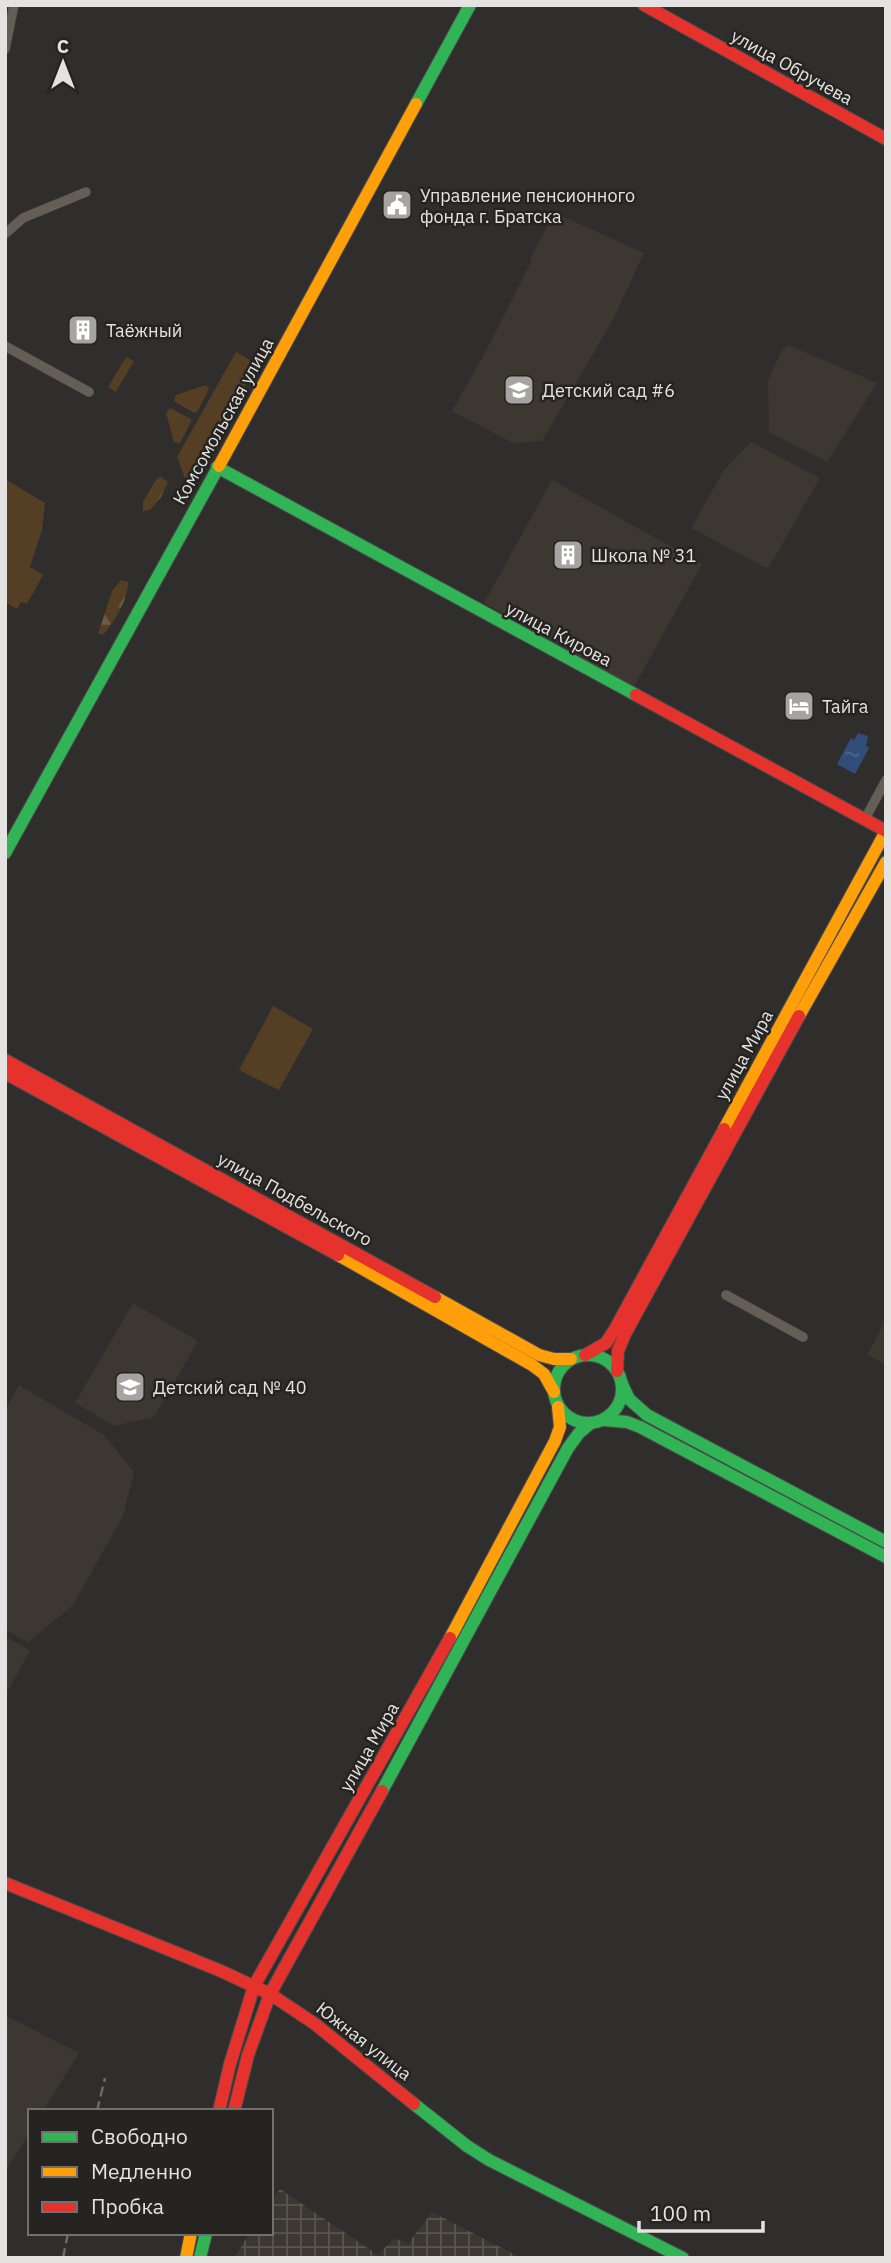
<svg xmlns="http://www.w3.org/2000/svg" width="891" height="2263" font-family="'IBM Plex Sans',sans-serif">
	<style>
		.built { fill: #3c3730 }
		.industrial { fill: url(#industrial-grid) }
		.green { fill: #543f24 }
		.forest { fill: url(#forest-firs) }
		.water { fill: url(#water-ripples) }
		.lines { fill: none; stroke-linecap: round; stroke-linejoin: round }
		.street-casing { stroke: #4b4b4a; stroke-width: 10 }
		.fast-casing { stroke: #4b4b4a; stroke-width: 14 }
		.slow-casing { stroke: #4b4b4a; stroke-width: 14 }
		.jam-casing { stroke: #4b4b4a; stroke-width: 14 }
		.street { stroke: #645e56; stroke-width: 9 }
		.fast { stroke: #30b455; stroke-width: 12 }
		.slow { stroke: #ff9f0a; stroke-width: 12 }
		.jam { stroke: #e5322d; stroke-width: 12 }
		.rail { stroke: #6e6a65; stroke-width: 2.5; stroke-dasharray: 10 5; stroke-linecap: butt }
		.labels { text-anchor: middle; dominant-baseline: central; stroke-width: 5; stroke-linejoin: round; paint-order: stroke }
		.street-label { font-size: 18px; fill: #e4e3e1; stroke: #262421 }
		.poi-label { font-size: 18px; fill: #e4e3e1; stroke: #262421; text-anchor: start }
	</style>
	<defs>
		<pattern id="industrial-grid" width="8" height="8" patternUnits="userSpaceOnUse" patternTransform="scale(1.75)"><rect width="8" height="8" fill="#3c3730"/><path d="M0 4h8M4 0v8" fill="none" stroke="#58544e"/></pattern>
		<pattern id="forest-firs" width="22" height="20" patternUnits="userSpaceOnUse" patternTransform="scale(1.75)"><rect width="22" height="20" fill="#543f24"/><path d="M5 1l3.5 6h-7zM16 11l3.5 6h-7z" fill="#6c5b44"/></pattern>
		<pattern id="water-ripples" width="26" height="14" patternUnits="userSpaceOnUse" patternTransform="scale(1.75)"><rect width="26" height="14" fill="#314e7a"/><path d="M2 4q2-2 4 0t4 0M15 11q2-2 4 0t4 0" fill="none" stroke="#4f678d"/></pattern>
	</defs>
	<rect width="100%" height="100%" fill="#2f2e2c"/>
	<g class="built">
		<polygon points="555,213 644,253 613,320 542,441 513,443 452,411 486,351 532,260 530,258"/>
		<polygon points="788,345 877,383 827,462 769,432 768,381 781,352"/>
		<polygon points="751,442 820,478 768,569 691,528 724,470"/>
		<polygon points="552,480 702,564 634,687 484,603"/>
		<polygon points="133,1303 198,1341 154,1417 114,1426 75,1403"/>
		<polygon points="886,1320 886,1365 867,1355"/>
		<polygon points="19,1385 104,1435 134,1472 123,1516 73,1605 28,1642 5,1630 5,1411"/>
		<polygon points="5,1636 30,1651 5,1696"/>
		<polygon points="5,2015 79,2053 43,2111 30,2111 30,2132 5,2172"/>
	</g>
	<polygon class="industrial" points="280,2189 378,2255 394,2238 408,2244 432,2212 521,2258 234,2258 250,2233 271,2233 271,2201"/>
	<g class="green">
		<polygon points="236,352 250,360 254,369 190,486 187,484 177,457"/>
		<polygon points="126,357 134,361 116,392 108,387"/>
		<polygon points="206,385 209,389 197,412 194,413 174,401 176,395"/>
		<polygon points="170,408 191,419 191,422 180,443 174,442 166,413"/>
		<polygon points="5,479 45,503 42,530 30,567 43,575 27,604 21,602 17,609 8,604 5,598"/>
		<polygon points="273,1006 313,1029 279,1090 239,1070"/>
	</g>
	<g class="forest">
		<polygon points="161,477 168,482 161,497 150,510 143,511 143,502 157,478"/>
		<path d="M121,580L128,582C128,600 115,620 104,634H98L112,591Z"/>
	</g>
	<polygon class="water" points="858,733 868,736 866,746 869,748 855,774 837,764 851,738 854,740"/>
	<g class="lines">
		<g class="street-casing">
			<g id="street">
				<polyline points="5,49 14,5"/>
				<polyline points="5,234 23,218 86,192"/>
				<polyline points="5,346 89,392"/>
				<polyline points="865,819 886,780"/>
				<polyline points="726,1295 803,1337"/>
			</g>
		</g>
		<g class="fast-casing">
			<g id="fast">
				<polyline points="416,104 470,5"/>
				<polyline points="217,467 636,695"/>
				<polyline points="5,853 219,466"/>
				<circle cx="588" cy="1389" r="34"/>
				<polyline points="622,1384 629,1399 647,1415 886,1542"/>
				<polyline points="604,1420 627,1422 640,1427 886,1557"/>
				<polyline points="382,1791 568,1448 579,1433 591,1423"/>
				<polyline points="414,2104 467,2146 489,2160 683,2258"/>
				<polyline points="200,2258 206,2233"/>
			</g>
		</g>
		<g class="slow-casing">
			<g id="slow">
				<polyline points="219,466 416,104"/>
				<polyline points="799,1016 886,862"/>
				<polyline points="724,1129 886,831"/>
				<polyline points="338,1255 532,1365 544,1374 554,1392"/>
				<polyline points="435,1297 539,1355 554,1359 571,1359"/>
				<polyline points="450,1638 555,1441 560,1427 558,1407"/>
				<polyline points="186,2258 191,2233"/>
			</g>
		</g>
		<g class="jam-casing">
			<g id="jam">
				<polyline points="644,5 886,139"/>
				<polyline points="636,695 886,831"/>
				<polyline points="5,1060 435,1297"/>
				<polyline points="5,1073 338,1255"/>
				<polyline points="585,1355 606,1343 615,1329 724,1129"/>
				<polyline points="617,1371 618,1351 625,1334 799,1016"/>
				<polyline points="5,1883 221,1971 270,1994 315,2024 414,2104"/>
				<polyline points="219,2111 230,2064 254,1986 450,1638"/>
				<polyline points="234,2111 248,2055 270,1994 382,1791"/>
			</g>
		</g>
		<use href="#street" class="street"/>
		<use href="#fast" class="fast"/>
		<use href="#slow" class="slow"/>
		<use href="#jam" class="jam"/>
		<g class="rail">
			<polyline points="97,2111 105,2078"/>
			<polyline points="63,2258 68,2233"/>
		</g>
	</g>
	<defs>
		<g id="civic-square" transform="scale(1.575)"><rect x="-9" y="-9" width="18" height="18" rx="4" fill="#a5a4a2" stroke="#262421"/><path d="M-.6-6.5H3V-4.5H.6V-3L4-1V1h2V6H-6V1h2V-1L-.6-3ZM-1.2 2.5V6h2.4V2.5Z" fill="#fff"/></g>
		<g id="building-square" transform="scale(1.575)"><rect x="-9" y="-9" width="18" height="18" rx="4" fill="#a5a4a2" stroke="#262421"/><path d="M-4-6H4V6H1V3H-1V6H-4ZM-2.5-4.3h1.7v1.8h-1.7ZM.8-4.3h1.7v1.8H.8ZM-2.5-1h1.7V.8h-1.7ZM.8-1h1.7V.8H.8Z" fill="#fff"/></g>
		<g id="school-square" transform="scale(1.575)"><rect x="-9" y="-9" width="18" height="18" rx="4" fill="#a5a4a2" stroke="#262421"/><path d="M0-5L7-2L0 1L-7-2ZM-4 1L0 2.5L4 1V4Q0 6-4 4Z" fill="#fff"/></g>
		<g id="hotel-square" transform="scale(1.575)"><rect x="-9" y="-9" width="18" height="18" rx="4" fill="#a5a4a2" stroke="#262421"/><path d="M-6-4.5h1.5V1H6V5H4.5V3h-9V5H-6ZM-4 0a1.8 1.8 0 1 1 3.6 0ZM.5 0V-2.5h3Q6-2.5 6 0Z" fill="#fff"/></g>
	</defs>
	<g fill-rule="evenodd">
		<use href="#civic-square" x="397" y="205"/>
		<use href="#building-square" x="83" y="330"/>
		<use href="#school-square" x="519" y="390"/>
		<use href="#building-square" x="568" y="555"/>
		<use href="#hotel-square" x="799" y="706"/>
		<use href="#school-square" x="130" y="1387"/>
	</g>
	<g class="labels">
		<g class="street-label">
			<text transform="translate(792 67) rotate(29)">улица Обручева</text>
			<text transform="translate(223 421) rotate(-61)">Комсомольская улица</text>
			<text transform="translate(559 634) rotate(28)">улица Кирова</text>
			<text transform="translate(744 1055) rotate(-61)">улица Мира</text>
			<text transform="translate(295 1199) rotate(29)">улица Подбельского</text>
			<text transform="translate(369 1747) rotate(-60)">улица Мира</text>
			<text transform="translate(364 2041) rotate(38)">Южная улица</text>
		</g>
		<g class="poi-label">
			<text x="420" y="195">Управление пенсионного<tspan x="420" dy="21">фонда г. Братска</tspan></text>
			<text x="106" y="330">Таёжный</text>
			<text x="542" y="390">Детский сад #6</text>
			<text x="591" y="555">Школа № 31</text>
			<text x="822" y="706">Тайга</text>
			<text x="153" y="1387">Детский сад № 40</text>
		</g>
	</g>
	<rect width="891" height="2263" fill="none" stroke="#e4e3e1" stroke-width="14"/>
	<rect x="28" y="2109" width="245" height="126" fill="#262421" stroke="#72706e" stroke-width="2"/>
	<rect x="42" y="2132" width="35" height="10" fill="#30b455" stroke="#72706e" stroke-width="2"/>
	<text x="91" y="2144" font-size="21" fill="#e4e3e1">Свободно</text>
	<rect x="42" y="2167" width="35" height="10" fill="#ff9f0a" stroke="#72706e" stroke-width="2"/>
	<text x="91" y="2179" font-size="21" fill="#e4e3e1">Медленно</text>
	<rect x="42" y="2202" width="35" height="10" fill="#e5322d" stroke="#72706e" stroke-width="2"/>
	<text x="91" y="2214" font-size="21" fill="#e4e3e1">Пробка</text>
	<g transform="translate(63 63)" stroke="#262421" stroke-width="5" paint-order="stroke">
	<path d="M0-5L12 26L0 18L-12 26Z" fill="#e4e3e1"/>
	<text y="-10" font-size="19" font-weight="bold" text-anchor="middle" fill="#e4e3e1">С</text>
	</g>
	<path d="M639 2221v10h124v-10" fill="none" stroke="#e4e3e1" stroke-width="3.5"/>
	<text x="650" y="2221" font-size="21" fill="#e4e3e1" stroke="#262421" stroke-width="5" paint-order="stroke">100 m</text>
</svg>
